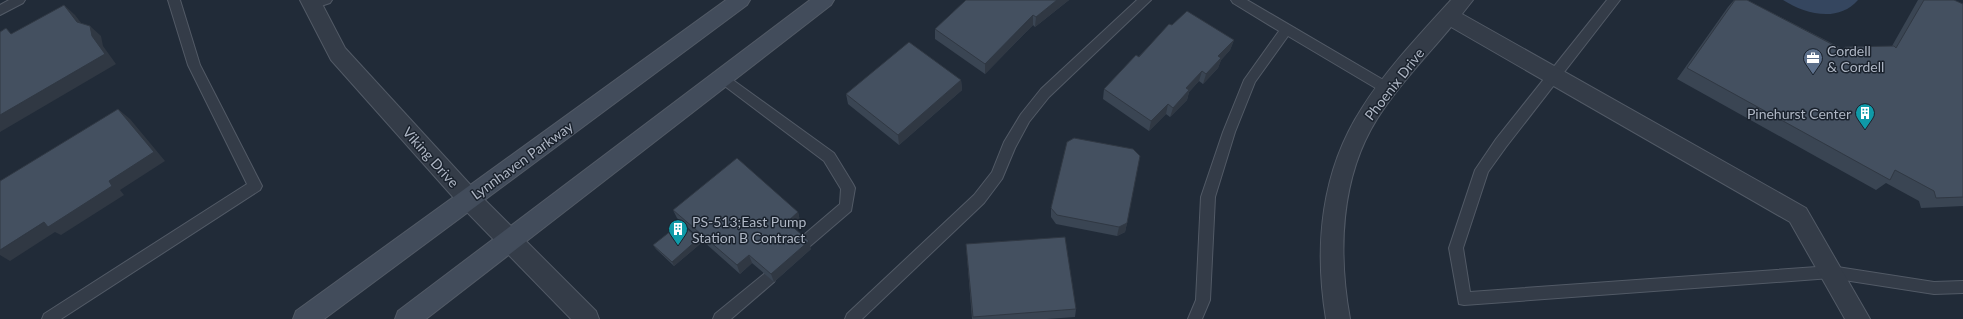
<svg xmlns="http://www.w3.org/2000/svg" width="1963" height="319" font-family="Lato,sans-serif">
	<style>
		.water { fill: #35465f }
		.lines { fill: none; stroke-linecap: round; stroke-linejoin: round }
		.lane-casing { stroke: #525a66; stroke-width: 2 }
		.street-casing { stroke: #525a66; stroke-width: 2 }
		.secondary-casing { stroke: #525a66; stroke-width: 2 }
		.lane { fill: #343c48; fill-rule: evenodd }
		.street { fill: #343c48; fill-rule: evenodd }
		.secondary { fill: #424c5b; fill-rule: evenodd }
		.wall { fill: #3a4553 }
		.shaded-wall { fill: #303843 }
		.building { fill: #445060; stroke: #303843 }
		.labels { text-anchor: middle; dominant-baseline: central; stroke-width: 3; stroke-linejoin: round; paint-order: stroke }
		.poi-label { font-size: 14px; fill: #afb7c5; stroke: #1a222d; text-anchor: start }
		.street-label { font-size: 14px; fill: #afb7c5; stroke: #1a222d }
	</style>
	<rect width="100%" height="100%" fill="#212b38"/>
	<path class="water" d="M1783,0H1858C1838,23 1805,14 1783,0Z"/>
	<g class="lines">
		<g class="lane-casing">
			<g id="lane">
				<polygon points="9,0 25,0 23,3 0,15 0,5"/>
				<polygon points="168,0 180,0 200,65 262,186 260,190 61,319 42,319 44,314 247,184 188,65"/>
				<polygon points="313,0 332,0 330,3 312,9 308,8 306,5 308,2"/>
				<polygon points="1137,0 1151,0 1049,97 1029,122 1015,148 1002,179 984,203 862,319 845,319 847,314 974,195 992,172 1004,142 1021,114 1041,89"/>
				<polygon points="1231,0 1247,0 1392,85 1394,89 1392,93 1388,94 1384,93 1288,36 1255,82 1235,132 1215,197 1210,300 1202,319 1188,319 1196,300 1201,197 1223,132 1244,80 1279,31 1233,3"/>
				<polygon points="1607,0 1620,0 1506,147 1488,172 1463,248 1470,292 1831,266 1934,282 1963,281 1963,293 1934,294 1831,278 1464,305 1459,304 1449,248 1475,170 1496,139"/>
				<polygon points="722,73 726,75 834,153 853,184 855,188 851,211 809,247 804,249 799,247 797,243 799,239 840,204 841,189 824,161 718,81 716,78 718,75"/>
				<polygon points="769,272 774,274 776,278 774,282 731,319 713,319 715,314 764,274"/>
			</g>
		</g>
		<g class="street-casing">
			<g id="street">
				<polygon points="300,0 320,0 345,48 477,192 596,311 599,319 571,319 461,206 331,60"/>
				<path d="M1451,0H1473L1462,14L1806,208L1870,319H1845L1790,222L1451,27C1426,57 1398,86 1377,119C1340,178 1338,253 1350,319H1326C1314,246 1321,171 1362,108C1385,71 1421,33 1451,0Z"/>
			</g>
		</g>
		<g class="secondary-casing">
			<g id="secondary">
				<polygon points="726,0 750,0 747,5 324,319 293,319 296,311"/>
				<polygon points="810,0 834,0 831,5 426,319 395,319 398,311"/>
			</g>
		</g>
		<use href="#lane" class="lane"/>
		<use href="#street" class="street"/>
		<use href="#secondary" class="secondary"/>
	</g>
	<g class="wall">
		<polygon points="966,0 1069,0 1035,27 1033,25 985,74 935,39 935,29"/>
		<polygon points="1734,0 1747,0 1843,49 1845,47 1892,46 1918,0 1954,0 1963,4 1963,206 1921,208 1919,201 1886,183 1876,190 1677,79 1728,7"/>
		<polygon points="1172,25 1234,40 1230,50 1221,60 1218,68 1203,84 1199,81 1189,92 1187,100 1170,117 1166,114 1149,131 1103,99 1104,89"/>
		<polygon points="961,80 962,90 899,145 848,104 846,94"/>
		<polygon points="1051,208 1127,223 1125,232 1117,236 1056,224 1051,217"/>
		<polygon points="673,210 798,212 800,221 793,227 811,249 774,282 752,263 740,274 677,218"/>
		<polygon points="698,239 700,244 674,266 656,249 653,245"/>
		<polygon points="966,244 1076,309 1075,317 1047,319 972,319"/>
	</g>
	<g class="shaded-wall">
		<polygon points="1057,0 1069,0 1035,27 1036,17"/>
		<polygon points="64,5 75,15 88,32 77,22"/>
		<polygon points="1033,15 1033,25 985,74 985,64"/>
		<polygon points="90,26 101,36 103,46 116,64 0,132 0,115"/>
		<polygon points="1234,40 1230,50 1221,60 1218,68 1203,84 1206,74 1218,56"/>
		<polygon points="1202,71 1199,81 1189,92 1187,100 1170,117 1173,108 1186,88"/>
		<polygon points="961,80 962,90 899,145 898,135"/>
		<polygon points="1168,104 1166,114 1149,131 1151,121"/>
		<polygon points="118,109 130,119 165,161 120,190 124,195 61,235 55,232 10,261 0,255 0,250 109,181"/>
		<polygon points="798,212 800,221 790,230 787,222"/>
		<polygon points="1127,223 1125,232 1117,236 1119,227"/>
		<polygon points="698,239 700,244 674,266 672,262"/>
		<polygon points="809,241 811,249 774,282 771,274"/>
		<polygon points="749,255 752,263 740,274 737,265"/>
	</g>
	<g class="building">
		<polygon points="966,0 1057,0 1036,17 1033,15 985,64 935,29"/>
		<polygon points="1735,0 1747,0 1845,51 1845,47 1894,46 1896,48 1924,0 1954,0 1963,4 1963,197 1936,198 1934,191 1895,170 1890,180 1687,68"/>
		<polygon points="64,5 77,22 90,26 92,36 105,54 0,115 0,32 6,28 11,34"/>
		<polygon points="1187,11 1234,40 1218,56 1221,58 1206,74 1202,71 1186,88 1189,90 1173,108 1168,104 1151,121 1104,89 1136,55 1139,57 1169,24 1172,25"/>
		<polygon points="909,42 961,80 898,135 846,94"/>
		<polygon points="118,109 154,152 109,181 112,186 48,227 44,222 0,250 0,181"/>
		<polygon points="1074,138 1133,149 1140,156 1127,223 1119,227 1057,215 1051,208 1067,142"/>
		<polygon points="737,158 798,212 787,222 809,241 771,274 749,255 737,265 673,210"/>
		<polygon points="681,223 698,239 672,262 653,245"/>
		<polygon points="1065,237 1076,309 973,317 966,244"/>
	</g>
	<defs>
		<g id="office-pin" transform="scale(1)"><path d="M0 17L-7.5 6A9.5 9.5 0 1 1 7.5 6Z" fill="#5c6f8a" stroke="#1a222d"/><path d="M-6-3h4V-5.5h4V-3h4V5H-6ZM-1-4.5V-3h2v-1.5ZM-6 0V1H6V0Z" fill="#fff"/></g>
		<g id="building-pin" transform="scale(1)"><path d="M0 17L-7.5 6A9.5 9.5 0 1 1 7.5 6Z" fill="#0f9aa8" stroke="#1a222d"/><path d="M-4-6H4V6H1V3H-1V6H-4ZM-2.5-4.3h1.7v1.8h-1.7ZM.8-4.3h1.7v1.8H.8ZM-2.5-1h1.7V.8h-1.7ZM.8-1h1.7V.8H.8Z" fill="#fff"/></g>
	</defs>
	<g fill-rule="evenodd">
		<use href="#office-pin" x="1813" y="58"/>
		<use href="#building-pin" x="1865" y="113"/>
		<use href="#building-pin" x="678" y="229"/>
	</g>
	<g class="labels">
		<g class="poi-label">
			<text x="1827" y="50">Cordell<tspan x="1827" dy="16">&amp; Cordell</tspan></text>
			<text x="1851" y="113" text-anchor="end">Pinehurst Center</text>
			<text x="692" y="221">PS-513;East Pump<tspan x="692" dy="16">Station B Contract</tspan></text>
		</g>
		<g class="street-label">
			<text transform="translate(1394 84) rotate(-52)">Phoenix Drive</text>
			<text transform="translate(431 157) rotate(48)">Viking Drive</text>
			<text transform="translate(522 160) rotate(-36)">Lynnhaven Parkway</text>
		</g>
	</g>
</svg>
